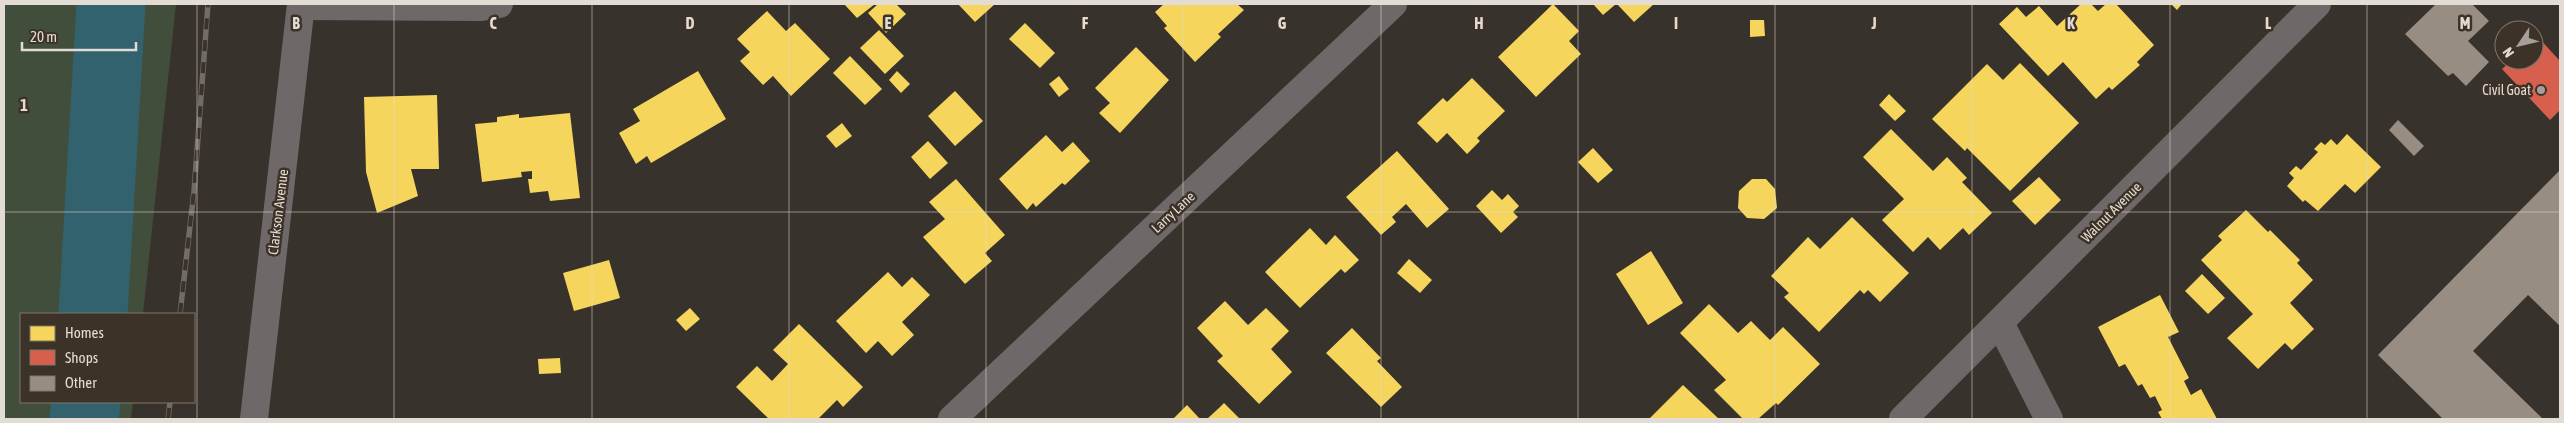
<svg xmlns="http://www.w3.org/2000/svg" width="2564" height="423" font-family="'Asap Condensed',sans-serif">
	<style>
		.green { fill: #424e3c }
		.homes { fill: #f6d55c }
		.shops { fill: #d6604d }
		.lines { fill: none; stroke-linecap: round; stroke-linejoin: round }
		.river { stroke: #31626e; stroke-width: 69 }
		.building { fill: #978d83 }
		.street { stroke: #6f6868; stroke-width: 28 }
		.rail-casing { stroke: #716c68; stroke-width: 5.5 }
		.rail { stroke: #3d3227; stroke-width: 4; stroke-dasharray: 11; stroke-linecap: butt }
		.grid { fill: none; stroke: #e3dcd5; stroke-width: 1; stroke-opacity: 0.55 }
		.poi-dot { fill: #a7a09a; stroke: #3d3227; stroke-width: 2 }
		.labels { text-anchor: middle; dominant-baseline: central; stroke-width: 5; stroke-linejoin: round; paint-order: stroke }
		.poi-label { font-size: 14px; fill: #e3dcd5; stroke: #3d3227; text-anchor: end }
		.street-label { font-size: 14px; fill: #e3dcd5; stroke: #3d3227 }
		.grid-label { font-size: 16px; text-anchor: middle; font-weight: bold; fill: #e3dcd5; stroke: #3d3227; stroke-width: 5; stroke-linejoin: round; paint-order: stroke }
	</style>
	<rect width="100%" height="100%" fill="#38322c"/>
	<polygon class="green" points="4,4 176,4 143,314 21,314 21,402 133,402 131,419 4,419"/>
	<g class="homes">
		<polygon points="844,4 875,4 857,18"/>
		<polygon points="878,4 896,4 906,14 886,33 868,13"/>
		<polygon points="958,4 995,4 975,22"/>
		<polygon points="1164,4 1237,4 1244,10 1218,34 1221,37 1195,62 1164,28 1167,26 1155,12"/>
		<polygon points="1553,4 1579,31 1569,41 1581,54 1536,97 1498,57"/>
		<polygon points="1593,4 1616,4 1603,15"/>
		<polygon points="1617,4 1654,4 1634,22"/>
		<polygon points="2081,4 2091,4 2098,11 2106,4 2116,4 2154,45 2137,62 2140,65 2112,90 2109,87 2096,99 2063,62 2048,76 1999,24 2017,7 2026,17 2039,6 2057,26"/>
		<polygon points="2171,4 2182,4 2177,10"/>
		<polygon points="767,11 786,31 795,23 830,59 791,96 773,76 763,85 740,61 750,52 737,39"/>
		<polygon points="1750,20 1764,20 1765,36 1750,37"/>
		<polygon points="1025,23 1055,53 1040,68 1009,39"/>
		<polygon points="879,30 904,56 885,74 860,48"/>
		<polygon points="1136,47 1169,80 1120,133 1099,113 1110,103 1095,88"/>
		<polygon points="850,56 882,89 865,105 833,73"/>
		<polygon points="2020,63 2079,123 2010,191 1967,148 1965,151 1932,119 1987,64 2003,80"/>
		<polygon points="698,71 726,119 651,163 647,156 636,164 619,133 640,121 633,109"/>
		<polygon points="897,71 910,84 901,93 889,80"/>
		<polygon points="1059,76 1069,89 1059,97 1049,84"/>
		<polygon points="1472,78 1505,111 1477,138 1480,141 1467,154 1447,133 1437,143 1417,123 1443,98 1447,102"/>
		<polygon points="955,91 983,121 955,146 928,116"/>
		<polygon points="1889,94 1906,111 1895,121 1879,105"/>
		<polygon points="437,95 439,169 411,169 418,196 377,213 366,172 364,97"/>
		<polygon points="570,113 580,198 550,201 548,191 530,193 528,179 532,179 532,171 521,172 522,177 482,182 475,124 497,122 497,117 519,114 519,118"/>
		<polygon points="842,123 852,136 836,148 826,136"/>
		<polygon points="1891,129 1933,171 1947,157 1967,178 1962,182 1992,213 1969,235 1963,228 1940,250 1928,237 1913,252 1882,220 1904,199 1863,157"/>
		<polygon points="2347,134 2381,167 2355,193 2345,184 2318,211 2305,200 2303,202 2287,186 2294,178 2289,173 2296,166 2301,170 2318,152 2314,149 2321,142 2325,145 2331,139 2337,145"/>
		<polygon points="1046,135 1062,152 1073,142 1090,161 1065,185 1062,183 1036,207 1033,203 1027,210 999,179"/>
		<polygon points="928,141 948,163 930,179 911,157"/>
		<polygon points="1593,148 1613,170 1598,183 1578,162"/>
		<polygon points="1397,151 1449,209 1427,228 1406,204 1392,217 1396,222 1381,235 1346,197"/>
		<polygon points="2039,177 2061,200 2035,225 2012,201"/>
		<polygon points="956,179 1005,235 985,253 992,261 965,284 923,237 945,219 929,202"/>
		<polygon points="1752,179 1766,179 1775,189 1777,208 1764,219 1747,218 1738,208 1739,191"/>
		<polygon points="1492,190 1502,200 1508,194 1519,206 1513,212 1518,217 1501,233 1476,206"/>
		<polygon points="2246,210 2268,232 2270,230 2300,260 2297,263 2313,280 2290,303 2314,329 2292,350 2285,343 2258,369 2227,338 2253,314 2201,260 2222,240 2218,236"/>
		<polygon points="1852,217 1909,273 1880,302 1868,290 1864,294 1860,290 1819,332 1784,297 1789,293 1771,276 1808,237 1820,249"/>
		<polygon points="1310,228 1326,245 1335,235 1359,260 1345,273 1341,269 1300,308 1265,272"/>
		<polygon points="1651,251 1683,303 1648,325 1616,274"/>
		<polygon points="1409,259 1432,280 1420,293 1397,273"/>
		<polygon points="609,260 620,298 574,311 563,273"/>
		<polygon points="888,272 902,287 912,277 930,295 902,322 914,335 892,356 878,341 866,353 836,321"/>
		<polygon points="2202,274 2225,298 2208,314 2185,291"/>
		<polygon points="2160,295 2179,332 2168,337 2189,378 2184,381 2191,395 2201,389 2217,419 2162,419 2158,412 2162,410 2155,396 2150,398 2142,384 2138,386 2125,364 2119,367 2098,327"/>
		<polygon points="1225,301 1248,325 1266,308 1289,331 1271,349 1292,372 1259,404 1217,361 1223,356 1197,328"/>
		<polygon points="1709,304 1738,333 1751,321 1770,340 1783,327 1820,364 1778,405 1776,403 1758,419 1743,419 1714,390 1726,380 1680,333"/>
		<polygon points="690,308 700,319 686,331 676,320"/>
		<polygon points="799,324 863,387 843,407 837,400 818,419 769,419 736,387 757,366 772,381 788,364 773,350"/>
		<polygon points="1352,328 1381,358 1377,361 1402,387 1381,407 1326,353"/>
		<polygon points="560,358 561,373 539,374 538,359"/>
		<polygon points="1683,385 1719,419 1649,419"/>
		<polygon points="1224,403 1240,419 1207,419 1219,408"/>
		<polygon points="1187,405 1200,419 1173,419"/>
	</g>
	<polygon class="shops" points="2537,36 2560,61 2560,110 2550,120 2502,69 2512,60 2534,60 2534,38"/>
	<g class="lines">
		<g class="river">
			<polyline points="93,314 111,4"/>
			<polyline points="84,419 86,402"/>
		</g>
	</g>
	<g class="building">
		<polygon points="2436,4 2472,4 2489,21 2468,41 2489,62 2466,86 2453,73 2448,76 2405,34"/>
		<polygon points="2398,120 2424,146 2414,156 2389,130"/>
		<polygon points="2560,170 2560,326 2528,295 2473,351 2543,419 2443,419 2378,355"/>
	</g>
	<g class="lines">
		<g class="street">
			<polyline points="301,6 481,7 499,4"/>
			<polyline points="2000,323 2049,419"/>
			<polyline points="254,419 301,4"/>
			<polyline points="952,419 1393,4"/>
			<polyline points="1903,419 2317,4"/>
		</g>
		<g class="rail-casing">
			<g id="rail">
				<polyline points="180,314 194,191 208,4"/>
				<polyline points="168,419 170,402"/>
			</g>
		</g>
		<use href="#rail" class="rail"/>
	</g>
	<path class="grid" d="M197,4V419M394,4V419M592,4V419M789,4V419M986,4V419M1183,4V419M1381,4V419M1578,4V419M1775,4V419M1972,4V419M2170,4V419M2367,4V419M4,212H2560"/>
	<circle class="poi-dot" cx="2541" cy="90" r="5"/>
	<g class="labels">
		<g class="poi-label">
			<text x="2531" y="90">Civil Goat</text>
		</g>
		<g class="street-label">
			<text transform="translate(278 212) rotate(-83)">Clarkson Avenue</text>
			<text transform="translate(1173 212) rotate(-43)">Larry Lane</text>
			<text transform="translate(2111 212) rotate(-45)">Walnut Avenue</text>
		</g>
	</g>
	<g class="grid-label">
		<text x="296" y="29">B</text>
		<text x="493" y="29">C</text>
		<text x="690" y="29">D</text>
		<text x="888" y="29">E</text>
		<text x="1085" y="29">F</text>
		<text x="1282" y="29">G</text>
		<text x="1479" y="29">H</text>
		<text x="1676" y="29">I</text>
		<text x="1874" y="29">J</text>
		<text x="2071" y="29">K</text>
		<text x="2268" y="29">L</text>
		<text x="2465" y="29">M</text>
		<text x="24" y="111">1</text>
	</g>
	<rect width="2564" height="423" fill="none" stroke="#e3dcd5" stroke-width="10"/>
	<rect x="20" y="313" width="175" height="90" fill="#3d3227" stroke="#7f766d"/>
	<rect x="30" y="326" width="25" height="15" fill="#f6d55c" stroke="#7f766d"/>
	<text x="65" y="338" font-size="15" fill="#e3dcd5">Homes</text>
	<rect x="30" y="350" width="25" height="15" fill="#d6604d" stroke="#7f766d"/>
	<text x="65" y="363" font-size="15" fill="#e3dcd5">Shops</text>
	<rect x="30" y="376" width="25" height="15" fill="#978d83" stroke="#7f766d"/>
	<text x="65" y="388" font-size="15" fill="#e3dcd5">Other</text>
	<g transform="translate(2519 45) rotate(235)"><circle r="24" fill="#3d3227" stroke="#7f766d"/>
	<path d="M0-4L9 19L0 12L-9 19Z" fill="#a7a09a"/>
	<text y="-8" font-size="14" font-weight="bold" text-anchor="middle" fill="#e3dcd5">N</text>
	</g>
	<path d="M22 42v8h114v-8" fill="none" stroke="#e3dcd5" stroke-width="2.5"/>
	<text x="30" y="42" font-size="15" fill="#e3dcd5" stroke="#3d3227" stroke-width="4" paint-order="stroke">20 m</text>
</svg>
